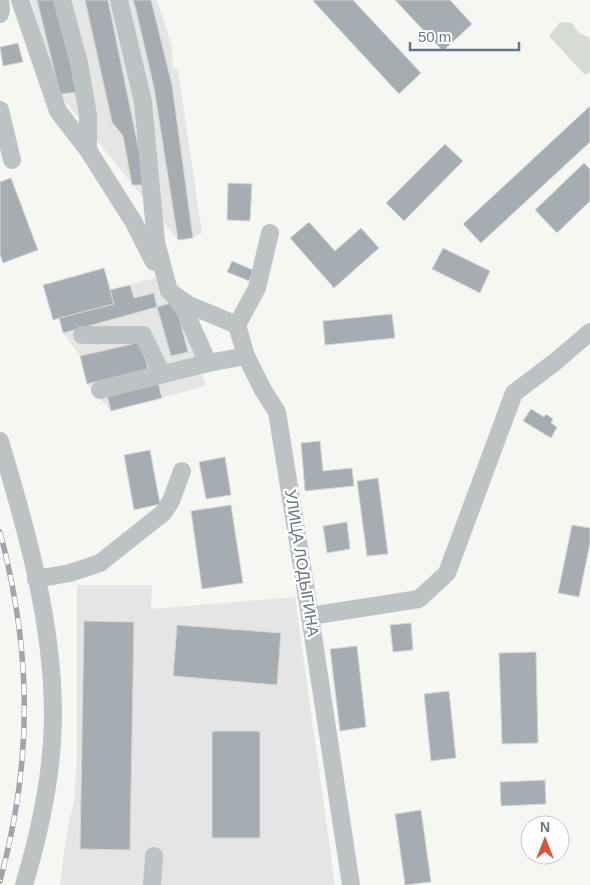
<svg xmlns="http://www.w3.org/2000/svg" width="590" height="885" font-family="Helvetica,sans-serif">
	<style>
		.built { fill: #e4e5e4 }
		.green { fill: #d6dbd3 }
		.building { fill: #a5adb2; stroke: #d8d7d6 }
		.lines { fill: none; stroke-linecap: round; stroke-linejoin: round }
		.minor { stroke: #bdc2c5; stroke-width: 18 }
		.rail-casing { stroke: #9fa6ab; stroke-width: 5.5 }
		.rail { stroke: #fff; stroke-width: 4; stroke-dasharray: 11; stroke-linecap: butt }
		.labels { text-anchor: middle; dominant-baseline: central; stroke-width: 5; stroke-linejoin: round; paint-order: stroke }
		.street-label { font-size: 16px; fill: #677782; stroke: #fff }
	</style>
	<rect width="100%" height="100%" fill="#f6f6f3"/>
	<g class="built">
		<polygon points="31,0 157,0 172,46 173,67 178,70 202,233 193,238 178,240 60,95"/>
		<polygon points="170,274 206,386 111,411 87,384 80,356 63,333 59,318 114,303 110,290"/>
		<polygon points="77,585 152,585 151,609 295,597 335,885 60,885 66,837 74,799 77,755"/>
	</g>
	<polygon class="green" points="560,22 572,23 579,33 590,38 590,72 585,75 549,36"/>
	<g class="building">
		<polygon points="37,0 56,0 79,92 60,94"/>
		<polygon points="85,0 108,0 146,185 132,185 123,136 112,122"/>
		<polygon points="133,0 151,0 152,4 172,85 193,238 178,240 154,88 136,10"/>
		<polygon points="314,0 353,0 421,73 399,94 313,1"/>
		<polygon points="395,0 450,0 472,24 443,51"/>
		<polygon points="18,43 23,62 3,66 0,47"/>
		<polygon points="590,106 590,142 481,243 463,224"/>
		<polygon points="445,144 463,161 404,221 386,203"/>
		<polygon points="584,163 590,169 590,201 557,233 535,210"/>
		<polygon points="11,178 38,250 3,263 0,254 0,182"/>
		<polygon points="228,183 252,184 250,221 227,220"/>
		<polygon points="309,222 335,251 361,228 379,248 334,288 290,238"/>
		<polygon points="443,248 490,271 480,293 432,269"/>
		<polygon points="232,261 253,270 249,281 227,272"/>
		<polygon points="104,268 114,304 53,320 43,285"/>
		<polygon points="130,285 134,298 154,293 157,307 63,333 59,318 114,304 110,290"/>
		<polygon points="175,302 188,352 171,356 157,307"/>
		<polygon points="392,314 395,338 325,345 323,321"/>
		<polygon points="141,342 148,369 87,384 80,356"/>
		<polygon points="158,382 162,398 111,411 107,395"/>
		<polygon points="531,409 544,417 546,414 553,419 551,423 557,427 551,438 523,421"/>
		<polygon points="320,441 323,471 352,468 354,486 305,491 301,443"/>
		<polygon points="150,450 160,504 134,510 124,455"/>
		<polygon points="225,457 231,495 206,499 199,462"/>
		<polygon points="378,478 388,554 367,556 357,481"/>
		<polygon points="231,505 243,583 202,589 191,511"/>
		<polygon points="347,522 350,549 327,553 323,526"/>
		<polygon points="572,525 590,528 590,543 579,597 558,593"/>
		<polygon points="84,621 134,622 130,850 80,849"/>
		<polygon points="411,623 413,650 393,652 390,625"/>
		<polygon points="177,625 281,633 277,685 173,676"/>
		<polygon points="357,646 366,727 340,731 330,649"/>
		<polygon points="536,652 538,743 502,744 499,653"/>
		<polygon points="449,691 456,758 431,761 424,694"/>
		<rect x="212" y="731" width="48" height="107"/>
		<polygon points="545,780 546,804 501,806 500,782"/>
		<polygon points="421,810 431,882 405,885 395,814"/>
	</g>
	<g class="lines">
		<g class="minor">
			<polyline points="20,0 58,111 88,150 133,221 154,262"/>
			<polyline points="62,0 79,63 88,115 88,150"/>
			<polyline points="119,0 143,102 156,242 169,291 189,305 237,325 246,356 263,390 277,412 310,616 351,885"/>
			<polyline points="0,14 1,9 0,0"/>
			<polyline points="0,110 12,160"/>
			<polyline points="175,297 184,309 208,363"/>
			<polyline points="237,325 257,288 270,233"/>
			<polyline points="82,335 143,335 162,374"/>
			<polyline points="100,390 208,363 246,356"/>
			<path d="M0,441C27,531 54,626 53,720C52,776 40,832 24,885"/>
			<polyline points="36,579 70,573 100,563 163,513 171,501 182,471"/>
			<polyline points="310,616 419,599 447,573 514,393 555,362 590,332"/>
			<polyline points="152,885 154,856"/>
		</g>
		<g class="rail-casing">
			<path id="rail" d="M0,532C32,653 33,760 0,881"/>
		</g>
		<use href="#rail" class="rail"/>
	</g>
	<g class="labels">
		<g class="street-label">
			<text transform="translate(302 563) rotate(81)">УЛИЦА ЛОДЫГИНА</text>
		</g>
	</g>
	<g transform="translate(545 840)"><circle r="24" fill="#ffffff" stroke="#c2c9cd"/>
	<path d="M0-4L9 19L0 12L-9 19Z" fill="#d55534"/>
	<text y="-8" font-size="14" font-weight="bold" text-anchor="middle" fill="#677782">N</text>
	</g>
	<path d="M410 42v8h109v-8" fill="none" stroke="#677782" stroke-width="2.5"/>
	<text x="418" y="42" font-size="15" fill="#677782" stroke="#ffffff" stroke-width="4" paint-order="stroke">50 m</text>
</svg>
